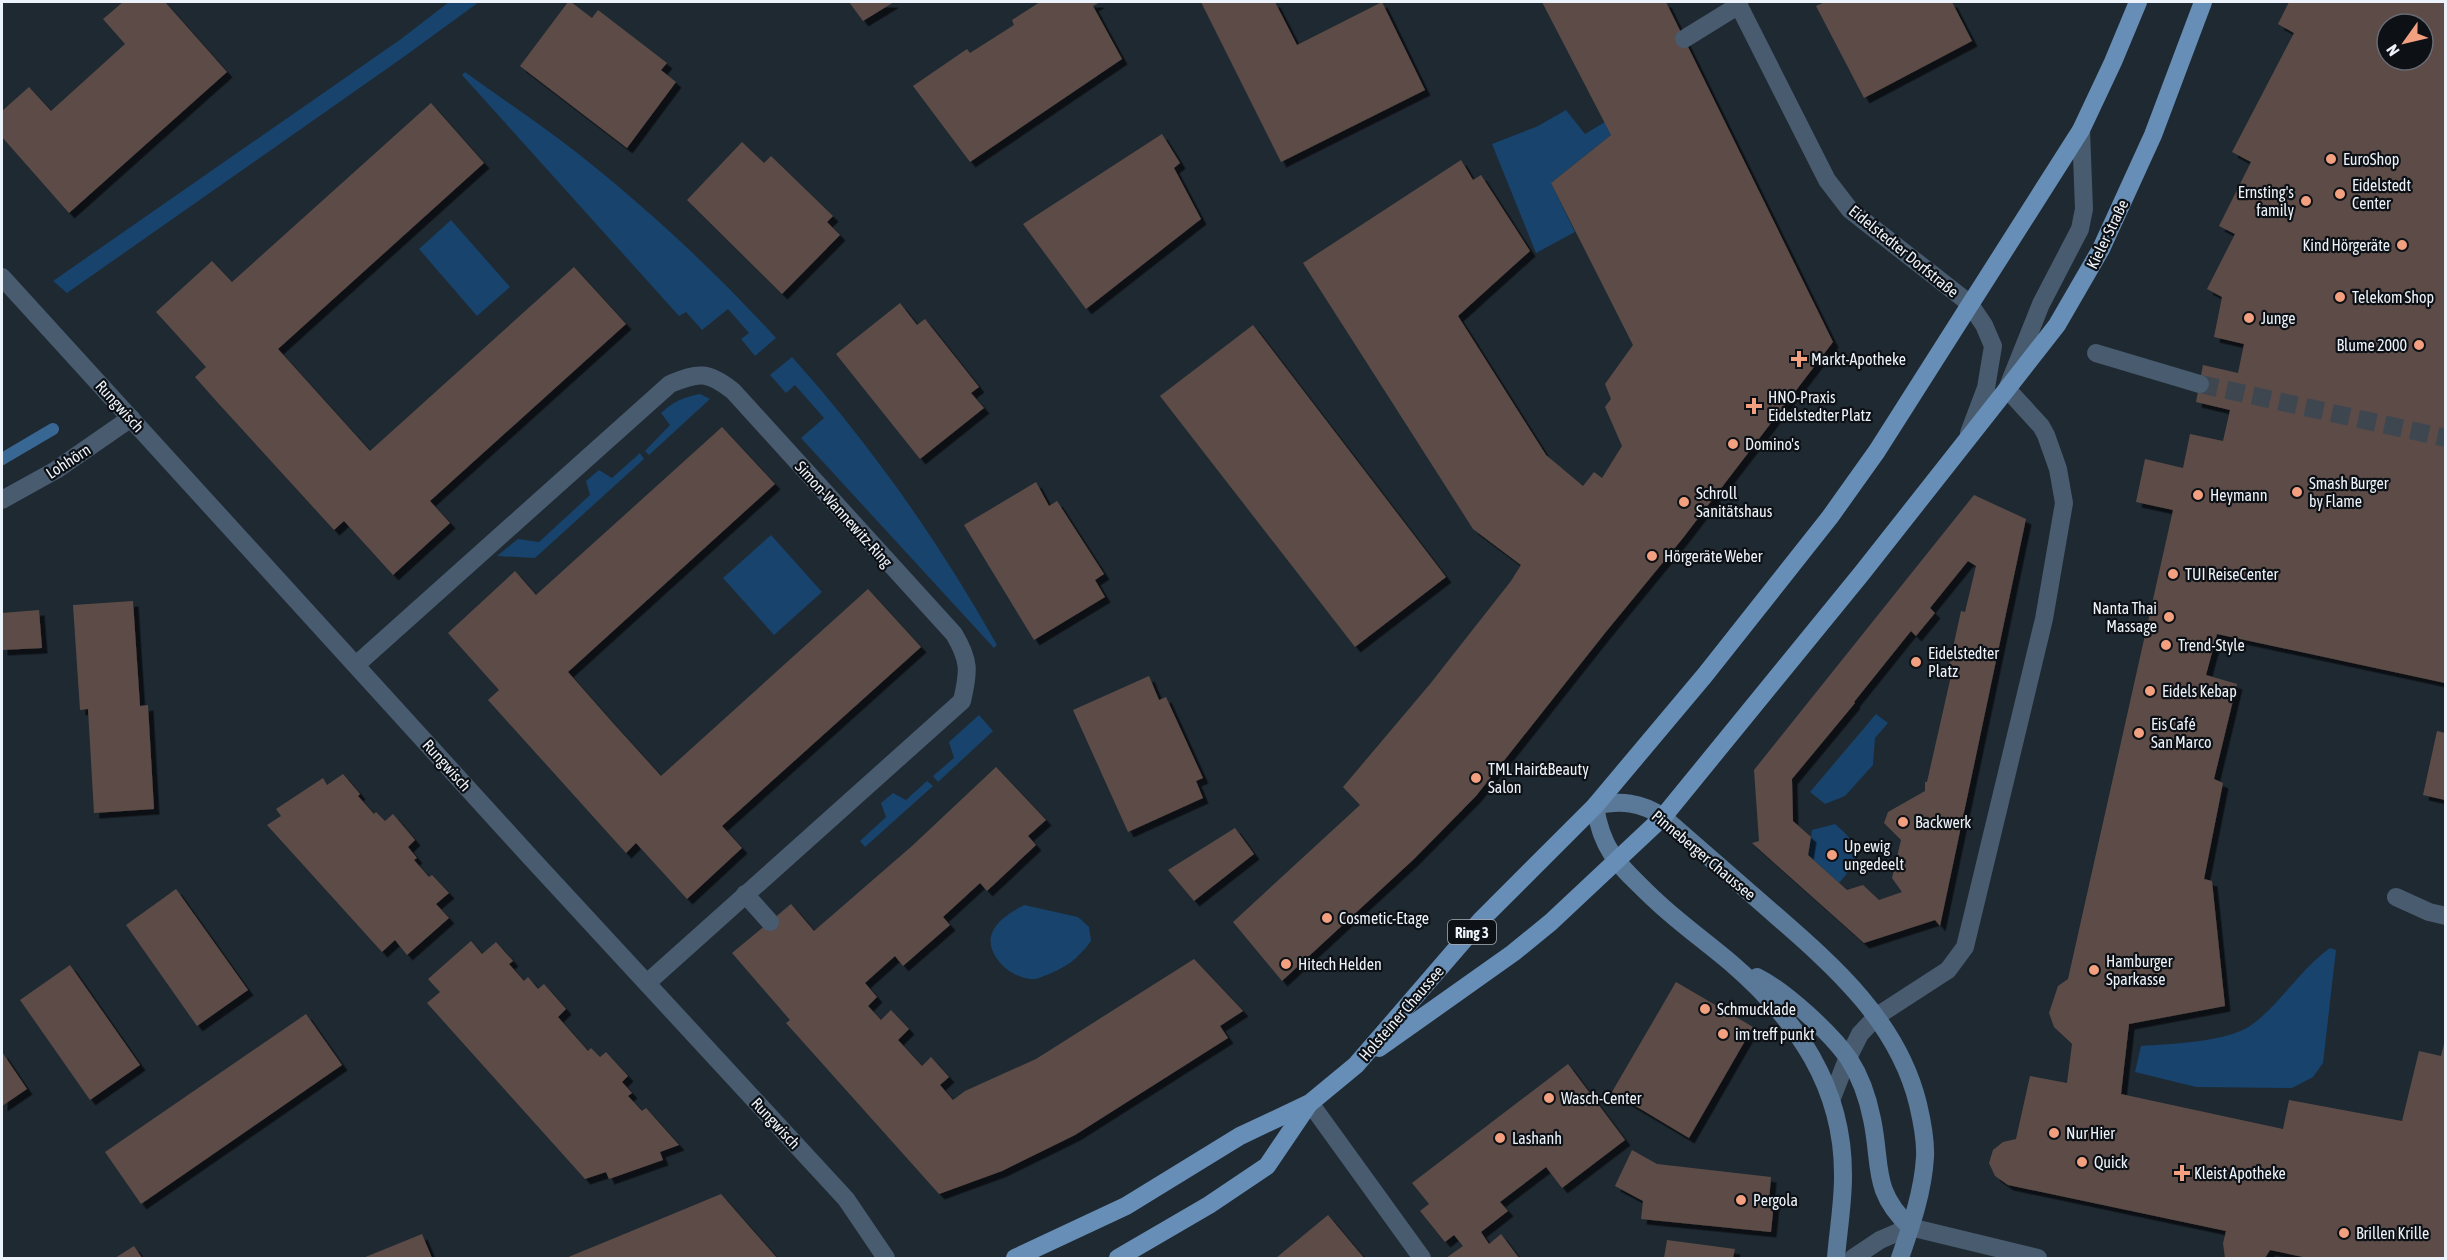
<svg xmlns="http://www.w3.org/2000/svg" width="2447" height="1260" font-family="'Asap Condensed',sans-serif">
	<style>
		.green { fill: #17436c }
		.lines { fill: none; stroke-linecap: round; stroke-linejoin: round }
		.stream { stroke: #396794; stroke-width: 12 }
		.building { fill: #5c4c47; fill-rule: evenodd; filter: url(#shadow) }
		.pedestrian-tunnel { stroke: #3e4750; stroke-width: 18; stroke-dasharray: 18 9; stroke-linecap: butt }
		.service { stroke: #485b6f; stroke-width: 18 }
		.pedestrian { stroke: #485b6f; stroke-width: 18 }
		.minor { stroke: #485b6f; stroke-width: 18 }
		.tertiary { stroke: #485b6f; stroke-width: 18 }
		.secondary { stroke: #5a7897; stroke-width: 18 }
		.primary { stroke: #678eb6; stroke-width: 18 }
		.poi-dot { fill: #f3a081; stroke: #0d1115; stroke-width: 2 }
		.labels { text-anchor: middle; dominant-baseline: central; stroke-width: 4.5; stroke-linejoin: round; paint-order: stroke }
		.shield { fill: #0d1115; stroke: #aaafb5; stroke-width: 1.5 }
		.shield-label { font-size: 15px; font-weight: bold; fill: #edf3fa }
		.poi-label { font-size: 16px; fill: #edf3fa; stroke: #0d1115; text-anchor: start }
		.street-label { font-size: 16px; fill: #edf3fa; stroke: #0d1115 }
	</style>
	<defs>
		<filter id="shadow"><feDropShadow dx="5.5" dy="5.5" stdDeviation="0" flood-color="#0009"/></filter>
	</defs>
	<rect width="100%" height="100%" fill="#1f2932"/>
	<g class="green">
		<polygon points="449,2 479,2 405,56 67,293 53,281 401,39"/>
		<path d="M465,72C502,99 540,124 576,152C647,208 715,271 776,338L755,356L741,339L749,333L728,309L702,330L686,312L679,316L462,75Z"/>
		<polygon points="1566,110 1585,134 1605,122 1611,135 1551,183 1575,232 1536,253 1492,144 1538,126"/>
		<polygon points="451,220 510,287 477,316 419,249"/>
		<path d="M792,357C871,445 939,542 997,645L994,648L801,438L824,418L795,385L786,393L770,375Z"/>
		<path d="M700,394L710,399L649,455L645,451L670,425L661,413C673,402 683,397 700,394Z"/>
		<polygon points="640,453 644,459 535,558 497,556 518,539 539,542 590,495 586,481 599,470 612,478"/>
		<polygon points="771,535 822,592 774,635 723,578"/>
		<polygon points="1876,714 1888,723 1875,738 1873,765 1845,796 1825,804 1810,792"/>
		<polygon points="979,715 993,731 938,782 933,776 954,758 949,742"/>
		<polygon points="927,781 933,786 865,847 860,841 886,817 881,803 893,793 906,800"/>
		<path d="M1835,824C1862,847 1862,856 1839,883L1808,855L1812,830Z"/>
		<path d="M1024,905L1078,917L1089,927L1091,941C1078,959 1064,969 1044,976C1039,978 1035,980 1031,979C1020,978 1009,972 1002,965C977,938 997,919 1024,905Z"/>
		<path d="M2330,948L2336,950L2323,1063L2313,1077L2292,1088L2196,1087L2135,1072L2141,1046C2169,1044 2227,1042 2250,1026C2280,1005 2299,970 2330,948Z"/>
	</g>
	<g class="lines">
		<polyline class="stream" points="2,459 53,429"/>
	</g>
	<g class="building">
		<polygon points="123,2 165,2 227,72 69,213 2,137 2,111 29,87 51,111 125,44 103,19"/>
		<polygon points="568,2 571,2 592,18 598,10 667,63 661,70 676,82 627,148 520,66"/>
		<polygon points="849,2 894,2 863,21"/>
		<polygon points="1040,2 1100,2 1093,6 1122,59 970,162 913,86 967,49 970,53 1014,25 1012,20"/>
		<polygon points="1201,2 1275,2 1297,45 1382,2 1425,90 1281,162"/>
		<polygon points="1542,2 1666,2 1833,342 1683,538 1605,633 1476,796 1414,859 1282,981 1233,922 1360,805 1343,787 1430,684 1511,581 1521,565 1473,529 1303,263 1461,160 1473,180 1481,175 1530,251 1458,316 1546,455 1583,486 1594,472 1602,478 1622,446 1605,407 1611,399 1605,384 1633,345 1551,183 1611,135"/>
		<polygon points="1825,2 1952,2 1972,41 1864,98 1816,6"/>
		<path d="M2289,2H2445V683L2217,634L2206,675L2237,684L2214,779L2223,783L2204,879L2212,881L2225,1006L2129,1024L2121,1094L2283,1129L2289,1100L2402,1121L2419,1051L2441,1056L2445,1040V1258H2308L2270,1250L2265,1258H2225L2223,1243L2226,1231L2008,1185L1995,1176L1989,1163L1993,1150L2003,1142L2016,1139L2030,1076L2067,1083L2072,1044L2054,1027L2049,1013L2058,986L2068,979L2173,510L2136,502L2145,459L2183,468L2190,434L2223,441L2230,410L2196,402L2203,365L2238,373L2244,344L2214,337L2222,297L2207,289L2235,234L2219,226L2251,162L2232,152L2294,33L2278,24ZM2387,24H2423V60H2387Z"/>
		<polygon points="431,103 484,163 278,349 370,451 574,267 626,324 430,501 450,523 393,575 344,521 334,530 218,403 195,377 206,367 156,312 212,261 232,282"/>
		<polygon points="1162,134 1180,163 1174,168 1201,219 1086,309 1023,224"/>
		<polygon points="742,142 764,163 771,156 833,216 827,222 840,235 782,294 687,200"/>
		<polygon points="900,303 917,325 925,319 979,387 971,393 984,408 920,459 836,354"/>
		<polygon points="1253,325 1446,577 1355,647 1160,396"/>
		<polygon points="722,427 775,484 568,672 613,723 661,776 868,589 921,647 722,826 742,848 687,899 636,843 626,853 488,700 499,690 448,633 515,571 536,595"/>
		<polygon points="1036,482 1049,506 1057,501 1104,574 1095,580 1105,597 1034,640 964,525"/>
		<path d="M1974,495L2026,519L1940,926L1935,920L1864,943L1752,843L1759,841L1754,770ZM1968,561L1976,566L1965,612L1961,611L1949,666L1953,667L1927,782H1925V791L1888,812L1884,823L1901,840L1892,878L1902,892L1879,900L1863,885L1847,890L1808,855L1811,837L1793,821L1792,779L1855,703L1854,702L1911,631L1916,636L1935,613L1930,608Z"/>
		<polygon points="133,601 140,706 148,705 154,809 94,813 88,709 80,710 73,605"/>
		<polygon points="39,610 42,648 2,650 2,613"/>
		<polygon points="1149,676 1159,700 1166,697 1203,778 1196,781 1203,798 1128,832 1073,710"/>
		<polygon points="2437,731 2445,733 2445,800 2423,795"/>
		<polygon points="996,767 1046,820 1028,836 1036,845 987,891 980,883 943,917 950,925 903,966 895,956 865,983 877,997 868,1006 881,1020 891,1010 909,1029 898,1040 922,1066 931,1057 949,1077 940,1085 953,1100 965,1091 1036,1059 1194,959 1243,1011 1220,1026 1228,1038 1075,1135 1002,1171 939,1194 786,1023 790,1020 732,953 791,904 814,931 912,846"/>
		<polygon points="343,774 360,794 358,796 374,814 376,812 385,821 393,814 415,840 408,847 417,858 414,860 429,877 432,875 449,893 436,904 449,918 407,955 395,940 382,952 267,825 281,816 276,809 323,778 327,785"/>
		<polygon points="1235,828 1254,854 1194,901 1168,870"/>
		<polygon points="176,889 248,990 197,1026 126,925"/>
		<polygon points="471,941 482,954 496,942 513,961 509,964 524,981 528,977 538,989 544,984 566,1009 558,1017 588,1051 591,1048 600,1057 606,1052 628,1076 622,1082 632,1093 628,1096 642,1111 646,1108 679,1145 660,1152 663,1160 609,1179 606,1172 585,1179 427,1003 440,992 428,979"/>
		<polygon points="70,965 140,1065 90,1100 20,1000"/>
		<polygon points="1676,982 1753,1027 1689,1138 1612,1092"/>
		<polygon points="306,1014 342,1065 141,1204 105,1152"/>
		<polygon points="2,1052 27,1089 2,1106"/>
		<polygon points="1568,1064 1625,1140 1562,1188 1546,1167 1500,1202 1508,1211 1481,1232 1489,1244 1501,1234 1519,1258 1446,1258 1463,1246 1454,1235 1445,1242 1420,1211 1429,1204 1412,1183"/>
		<polygon points="1632,1150 1657,1164 1771,1177 1769,1201 1774,1202 1771,1232 1641,1219 1643,1201 1615,1186"/>
		<polygon points="721,1194 777,1258 566,1258 605,1242"/>
		<polygon points="1328,1215 1364,1258 1276,1258"/>
		<polygon points="422,1234 432,1258 363,1258"/>
		<polygon points="1667,1240 1735,1249 1733,1258 1664,1258"/>
		<polygon points="134,1246 142,1258 115,1258"/>
	</g>
	<g class="lines">
		<polyline class="pedestrian-tunnel" points="2200,384 2446,438"/>
		<g class="service">
			<polyline points="1684,39 1739,5"/>
			<polyline points="745,894 770,922"/>
			<polyline points="1832,1098 1846,1062 1860,1034 1877,1016 1948,970 1965,947 2044,619 2064,503 2058,469 2046,435 2041,426 2007,389 2041,304 2080,229 2084,209 2081,130"/>
			<polyline points="1310,1103 1422,1258"/>
		</g>
		<polyline class="pedestrian" points="2096,353 2200,384"/>
		<g class="minor">
			<polyline points="1737,2 1827,180 1850,210 1969,303 1984,325 1993,346 1986,388 1969,433"/>
			<polyline points="2,500 56,470 131,418"/>
			<path d="M356,665L670,384C699,372 708,371 733,391L954,634C970,661 969,671 962,701L647,983"/>
			<polyline points="2396,897 2429,912 2446,916"/>
			<polyline points="1853,1258 1880,1240 1910,1227 2038,1258"/>
		</g>
		<polyline class="tertiary" points="2,277 532,859 846,1199 886,1258"/>
		<g class="secondary">
			<path d="M1757,977C1785,991 1831,1033 1849,1059C1860,1076 1868,1099 1872,1119C1882,1166 1871,1190 1910,1227"/>
			<path d="M1836,1258C1838,1232 1843,1204 1843,1177C1844,1087 1797,1020 1731,963C1705,941 1678,922 1654,899C1621,867 1602,853 1595,806C1620,800 1641,802 1663,817C1697,847 1731,876 1765,906C1829,962 1897,1018 1918,1104C1922,1121 1926,1139 1925,1157C1923,1192 1911,1226 1900,1258"/>
		</g>
		<g class="primary">
			<polyline points="1379,1048 1513,953 1551,922 1663,817 1862,573 2007,389 2057,325 2101,249 2153,135 2203,2"/>
			<polyline points="1015,1258 1126,1206 1240,1136 1310,1103 1356,1065 1482,919 1595,806 1705,675 1830,517 1877,451 2081,130 2113,62 2138,2"/>
			<polyline points="1118,1258 1209,1205 1267,1166 1309,1104"/>
		</g>
	</g>
	<g class="poi-dot">
		<circle cx="2331" cy="159" r="6"/>
		<circle cx="2340" cy="194" r="6"/>
		<circle cx="2306" cy="201" r="6"/>
		<circle cx="2402" cy="245" r="6"/>
		<circle cx="2340" cy="297" r="6"/>
		<circle cx="2249" cy="318" r="6"/>
		<circle cx="2419" cy="345" r="6"/>
		<path d="M1796 350h6v6h6v6h-6v6h-6v-6h-6v-6h6z"/>
		<path d="M1751 397h6v6h6v6h-6v6h-6v-6h-6v-6h6z"/>
		<circle cx="1733" cy="444" r="6"/>
		<circle cx="2297" cy="492" r="6"/>
		<circle cx="2198" cy="495" r="6"/>
		<circle cx="1684" cy="502" r="6"/>
		<circle cx="1652" cy="556" r="6"/>
		<circle cx="2173" cy="574" r="6"/>
		<circle cx="2169" cy="617" r="6"/>
		<circle cx="2166" cy="645" r="6"/>
		<circle cx="1916" cy="662" r="6"/>
		<circle cx="2150" cy="691" r="6"/>
		<circle cx="2139" cy="733" r="6"/>
		<circle cx="1476" cy="778" r="6"/>
		<circle cx="1903" cy="822" r="6"/>
		<circle cx="1832" cy="855" r="6"/>
		<circle cx="1327" cy="918" r="6"/>
		<circle cx="1286" cy="964" r="6"/>
		<circle cx="2094" cy="970" r="6"/>
		<circle cx="1705" cy="1009" r="6"/>
		<circle cx="1723" cy="1034" r="6"/>
		<circle cx="1549" cy="1098" r="6"/>
		<circle cx="2054" cy="1133" r="6"/>
		<circle cx="1500" cy="1138" r="6"/>
		<circle cx="2082" cy="1162" r="6"/>
		<path d="M2179 1164h6v6h6v6h-6v6h-6v-6h-6v-6h6z"/>
		<circle cx="1741" cy="1200" r="6"/>
		<circle cx="2344" cy="1233" r="6"/>
	</g>
	<g class="labels">
		<rect class="shield" x="1448" y="920" width="48" height="24" rx="4.5"/>
		<g class="shield-label">
			<text x="1472" y="932">Ring 3</text>
		</g>
		<g class="poi-label">
			<text x="2343" y="159">EuroShop</text>
			<text x="2352" y="185">Eidelstedt<tspan x="2352" dy="18">Center</tspan></text>
			<text x="2294" y="192" text-anchor="end">Ernsting's<tspan x="2294" dy="18">family</tspan></text>
			<text x="2390" y="245" text-anchor="end">Kind Hörgeräte</text>
			<text x="2352" y="297">Telekom Shop</text>
			<text x="2261" y="318">Junge</text>
			<text x="2407" y="345" text-anchor="end">Blume 2000</text>
			<text x="1811" y="359">Markt-Apotheke</text>
			<text x="1768" y="397">HNO-Praxis<tspan x="1768" dy="18">Eidelstedter Platz</tspan></text>
			<text x="1745" y="444">Domino's</text>
			<text x="2309" y="483">Smash Burger<tspan x="2309" dy="18">by Flame</tspan></text>
			<text x="1696" y="493">Schroll<tspan x="1696" dy="18">Sanitätshaus</tspan></text>
			<text x="2210" y="495">Heymann</text>
			<text x="1664" y="556">Hörgeräte Weber</text>
			<text x="2185" y="574">TUI ReiseCenter</text>
			<text x="2157" y="608" text-anchor="end">Nanta Thai<tspan x="2157" dy="18">Massage</tspan></text>
			<text x="2178" y="645">Trend-Style</text>
			<text x="1928" y="653">Eidelstedter<tspan x="1928" dy="18">Platz</tspan></text>
			<text x="2162" y="691">Eidels Kebap</text>
			<text x="2151" y="724">Eis Café<tspan x="2151" dy="18">San Marco</tspan></text>
			<text x="1488" y="769">TML Hair&amp;Beauty<tspan x="1488" dy="18">Salon</tspan></text>
			<text x="1915" y="822">Backwerk</text>
			<text x="1844" y="846">Up ewig<tspan x="1844" dy="18">ungedeelt</tspan></text>
			<text x="1339" y="918">Cosmetic-Etage</text>
			<text x="2106" y="961">Hamburger<tspan x="2106" dy="18">Sparkasse</tspan></text>
			<text x="1298" y="964">Hitech Helden</text>
			<text x="1717" y="1009">Schmucklade</text>
			<text x="1735" y="1034">im treff punkt</text>
			<text x="1561" y="1098">Wasch-Center</text>
			<text x="2066" y="1133">Nur Hier</text>
			<text x="1512" y="1138">Lashanh</text>
			<text x="2094" y="1162">Quick</text>
			<text x="2194" y="1173">Kleist Apotheke</text>
			<text x="1753" y="1200">Pergola</text>
			<text x="2356" y="1233">Brillen Krille</text>
		</g>
		<g class="street-label">
			<text transform="translate(2107 234) rotate(-64)">Kieler Straße</text>
			<text transform="translate(1904 251) rotate(39)">Eidelstedter Dorfstraße</text>
			<text transform="translate(120 406) rotate(48)">Rungwisch</text>
			<text transform="translate(68 461) rotate(-33)">Lohhörn</text>
			<text transform="translate(844 514) rotate(48)">Simon-Wannewitz-Ring</text>
			<text transform="translate(447 765) rotate(48)">Rungwisch</text>
			<text transform="translate(1704 855) rotate(40)">Pinneberger Chaussee</text>
			<text transform="translate(1401 1013) rotate(-49)">Holsteiner Chaussee</text>
			<text transform="translate(776 1123) rotate(47)">Rungwisch</text>
		</g>
	</g>
	<rect width="2447" height="1260" fill="none" stroke="#edf3fa" stroke-width="6"/>
	<g transform="translate(2405 42) rotate(236)"><circle r="28" fill="#0d1115" stroke="#676b71" stroke-width="1.5"/>
	<path d="M0-4.5L10 22L0 15L-10 22Z" fill="#f3a081"/>
	<text y="-9" font-size="16" font-weight="bold" text-anchor="middle" fill="#edf3fa">N</text>
	</g>
</svg>
